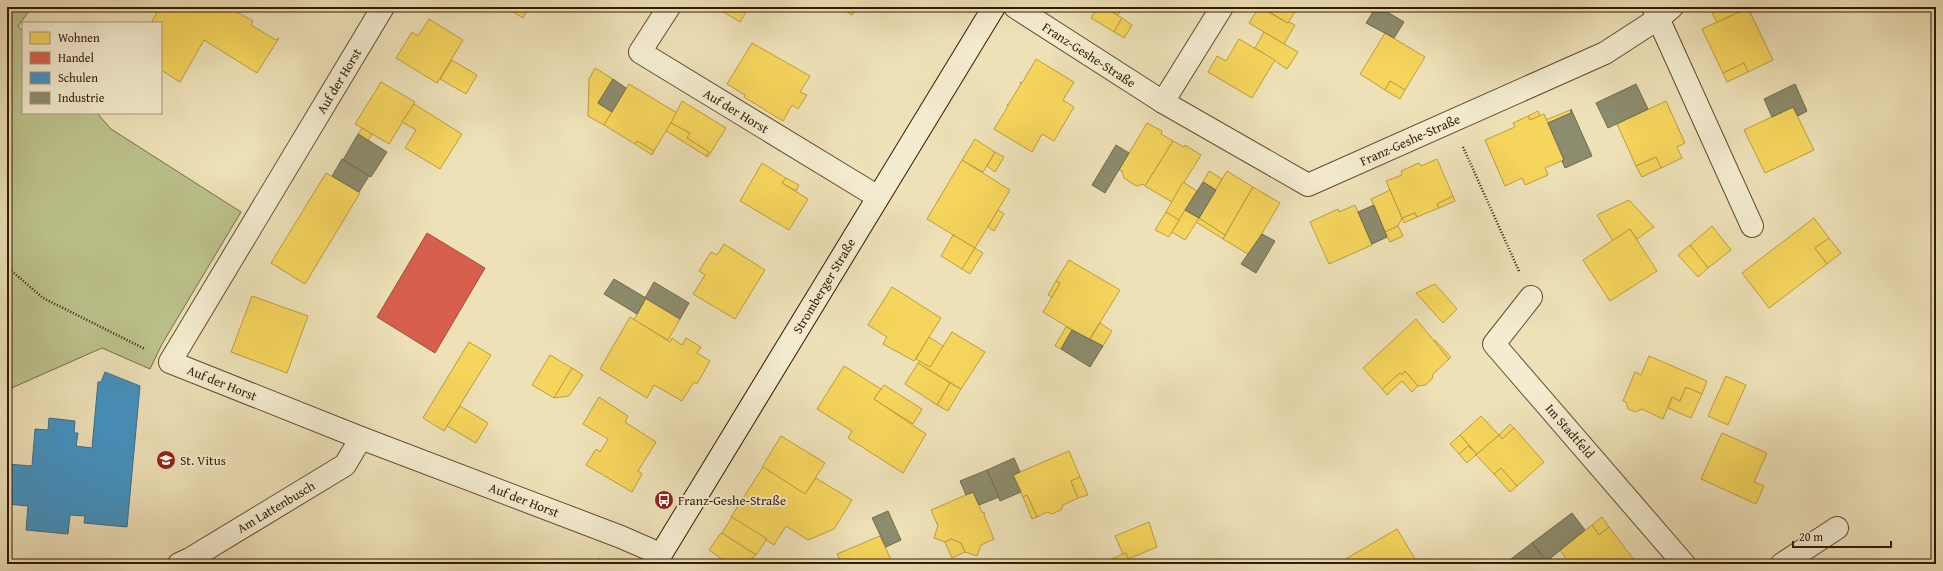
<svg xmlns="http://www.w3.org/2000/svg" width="1943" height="571" font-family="'Gentium Book Plus',serif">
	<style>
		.green { fill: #bcc28c; stroke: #786e46 }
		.homes { fill: #f6d55c; stroke: #bc9d40 }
		.shops { fill: #d6604d; stroke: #a54b36 }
		.schools { fill: #4393c3; stroke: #3e6f88 }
		.industry { fill: #8c8c6e; stroke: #726a4d }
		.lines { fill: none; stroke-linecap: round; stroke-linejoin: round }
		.street-casing { stroke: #624c2e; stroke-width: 24 }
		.secondary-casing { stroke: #341a00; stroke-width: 24 }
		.path { stroke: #341a00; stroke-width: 2.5; stroke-dasharray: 1 2; stroke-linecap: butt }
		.street { stroke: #f4ecd1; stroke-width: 22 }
		.secondary { stroke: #f4ecd1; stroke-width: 22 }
		.labels { text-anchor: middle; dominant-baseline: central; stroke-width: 4; stroke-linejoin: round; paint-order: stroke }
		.street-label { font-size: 13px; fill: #341a00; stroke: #f4ecd1 }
		.poi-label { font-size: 13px; fill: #341a00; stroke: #f4ecd1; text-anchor: start }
	</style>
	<rect width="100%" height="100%" fill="#eee1b8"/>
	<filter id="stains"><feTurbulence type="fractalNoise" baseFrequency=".005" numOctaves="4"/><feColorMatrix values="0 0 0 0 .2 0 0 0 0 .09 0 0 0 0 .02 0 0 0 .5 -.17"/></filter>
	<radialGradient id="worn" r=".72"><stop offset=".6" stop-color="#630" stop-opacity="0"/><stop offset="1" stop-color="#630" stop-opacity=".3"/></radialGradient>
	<polygon class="green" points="7,7 32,7 18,26 23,32 23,113 97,113 111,129 241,212 162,344 150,369 102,348 7,390"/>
	<g class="homes">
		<polygon points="160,7 228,7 253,21 251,25 276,40 279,38 257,73 204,40 180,82 161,70 161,23 151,23"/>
		<polygon points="505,7 529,7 523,18"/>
		<polygon points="715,7 749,7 740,22"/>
		<polygon points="839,7 857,7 852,15"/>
		<polygon points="1098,7 1104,7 1122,18 1114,32 1091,18"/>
		<polygon points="1104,7 1123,7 1118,15"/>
		<polygon points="1259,7 1288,23 1289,22 1295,25 1284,44 1249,23"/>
		<polygon points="1261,7 1298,7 1288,23"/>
		<polygon points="1712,7 1749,7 1717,23 1710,8"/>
		<polygon points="1748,8 1773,60 1748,72 1744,63 1723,73 1702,29"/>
		<polygon points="1122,18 1132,25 1124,38 1114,32"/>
		<polygon points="429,19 463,40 437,83 396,58 412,32 418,36"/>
		<polygon points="1264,32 1298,52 1287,69 1255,48"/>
		<polygon points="1385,33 1425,57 1405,90 1390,81 1385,90 1360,74"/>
		<polygon points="1239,39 1275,60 1252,98 1208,72 1217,56 1226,61"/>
		<polygon points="752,43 810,76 800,92 807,95 798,109 792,105 783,121 744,97 745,95 727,84"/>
		<polygon points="1036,59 1074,82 1063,100 1074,107 1054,141 1042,134 1032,152 994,129 1008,106 1007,104 1008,105 1021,84 1020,82 1022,83"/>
		<polygon points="452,60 477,75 466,94 440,79"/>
		<polygon points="1744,63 1748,72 1727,82 1723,73"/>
		<polygon points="595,68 613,79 598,103 612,112 604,125 588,116 589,79"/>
		<polygon points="1390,81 1405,90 1400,99 1385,90"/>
		<polygon points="381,82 415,102 389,144 355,124"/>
		<polygon points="629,84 677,113 654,151 637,141 635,144 604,125"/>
		<polygon points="682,101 726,128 708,157 706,156 709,152 687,138 690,133 671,123"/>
		<polygon points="1666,101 1685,143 1677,147 1682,158 1661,168 1656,157 1636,166 1617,124"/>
		<polygon points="414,104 462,134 440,169 405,148 416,130 402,122"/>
		<polygon points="1793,107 1814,150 1765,173 1744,130"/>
		<polygon points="1570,110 1571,113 1548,123 1546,120"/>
		<polygon points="1538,111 1540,116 1530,120 1528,116"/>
		<polygon points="1544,114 1564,160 1545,168 1548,175 1525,185 1522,178 1505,186 1485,140 1515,127 1513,123 1528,116 1530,120"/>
		<polygon points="671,123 690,133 687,138 709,152 706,156 666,131"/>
		<polygon points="1147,123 1162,131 1161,134 1173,141 1145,186 1143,184 1136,186 1124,178 1122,171 1119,170"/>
		<polygon points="362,128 372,134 368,141 358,134"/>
		<polygon points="975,139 995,152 983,172 962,160"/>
		<polygon points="637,141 654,151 652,155 635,144"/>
		<polygon points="1173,141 1184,147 1185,145 1201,155 1172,202 1145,186"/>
		<polygon points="995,152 1004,157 995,172 987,166"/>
		<polygon points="1656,157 1661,168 1642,177 1636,166"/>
		<polygon points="1437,159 1453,196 1437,204 1439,208 1417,217 1415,213 1402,218 1386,181 1402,175 1401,171 1419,163 1421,166"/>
		<polygon points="962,160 1010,190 975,248 927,219"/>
		<polygon points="762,163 786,178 782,183 808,199 789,230 740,201"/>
		<polygon points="1209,171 1222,179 1216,190 1203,182"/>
		<polygon points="1227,171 1253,187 1225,235 1199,218"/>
		<polygon points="326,173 360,193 305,284 271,263"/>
		<polygon points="786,178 799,185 796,191 782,183"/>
		<polygon points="1183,182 1197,191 1179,220 1166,212"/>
		<polygon points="1253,187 1280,203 1252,250 1248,254 1223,239"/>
		<polygon points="1390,190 1402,218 1398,226 1385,232 1371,199"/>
		<polygon points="1453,196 1455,201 1439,208 1437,204"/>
		<polygon points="1629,200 1654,227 1637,239 1630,229 1613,241 1597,215"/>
		<polygon points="1355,205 1372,245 1329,264 1310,222 1338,209 1339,212"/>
		<polygon points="998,210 1004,214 994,231 988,227"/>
		<polygon points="1185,210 1199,218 1185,240 1172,232"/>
		<polygon points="1166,212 1179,220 1169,237 1155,230"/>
		<polygon points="1415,213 1417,217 1404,223 1402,218"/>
		<polygon points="1199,218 1225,235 1223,239 1196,222"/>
		<polygon points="1814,218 1829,238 1815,248 1827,264 1769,308 1742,273"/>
		<polygon points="1398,226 1403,236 1390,242 1385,232"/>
		<polygon points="1712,226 1731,250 1708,268 1690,245"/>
		<polygon points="1630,229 1657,271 1610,301 1583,260"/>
		<polygon points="953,235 975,248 962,269 941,256"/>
		<polygon points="1829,238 1841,253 1827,264 1815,248"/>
		<polygon points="724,244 765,270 735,319 693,294 705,275 699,271 711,252 717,255"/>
		<polygon points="1690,245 1708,268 1698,277 1678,255"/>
		<polygon points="975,248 983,253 970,274 962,269"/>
		<polygon points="1069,260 1120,290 1089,340 1043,312 1060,283 1056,281"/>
		<polygon points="1056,281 1060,283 1052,297 1048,295"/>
		<polygon points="1435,284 1457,309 1443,323 1416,293"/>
		<polygon points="892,287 941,318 914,361 883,344 887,337 868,325"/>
		<polygon points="252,296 308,316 287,373 231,352"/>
		<polygon points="646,298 680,319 668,340 634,320"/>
		<polygon points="630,317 670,342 672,338 682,345 686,338 701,347 697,353 710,361 697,384 694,382 682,401 654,385 647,398 600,369"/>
		<polygon points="1416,319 1449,359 1433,374 1432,379 1425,385 1418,386 1405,371 1402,375 1400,373 1382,389 1363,368"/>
		<polygon points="1100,323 1112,331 1103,346 1090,339"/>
		<polygon points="1066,327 1072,330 1061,349 1055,346"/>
		<polygon points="952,332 985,352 961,389 918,363 920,361 930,367"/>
		<polygon points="929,337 943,346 930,367 916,359"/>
		<polygon points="1435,340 1451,357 1449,359 1434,341"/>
		<polygon points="469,342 491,355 444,431 423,418"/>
		<polygon points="550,355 572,368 554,398 532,385"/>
		<polygon points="1649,356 1707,381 1702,394 1686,387 1680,401 1672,397 1663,419 1642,409 1635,412 1628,409 1626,402 1623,401 1635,372 1641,375"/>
		<polygon points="918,363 950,383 937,405 905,384"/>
		<polygon points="844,366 881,389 874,399 926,434 903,473 848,438 852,431 817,409"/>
		<polygon points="572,368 583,375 569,396 554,398"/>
		<polygon points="1405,371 1418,386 1412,392 1402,381 1387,395 1382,389 1400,373 1402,375"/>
		<polygon points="1726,376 1746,385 1728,425 1708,416"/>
		<polygon points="950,383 961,389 948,411 937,405"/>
		<polygon points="884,385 922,409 913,424 874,399"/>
		<polygon points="1686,387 1702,394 1691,418 1668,408 1672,397 1680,401"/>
		<polygon points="599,397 628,416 625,422 656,442 638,471 642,474 632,492 586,465 596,449 600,452 608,439 583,424"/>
		<polygon points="460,406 488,423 476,443 447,426"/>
		<polygon points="1481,416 1499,435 1477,454 1460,435"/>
		<polygon points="1510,424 1514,428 1502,439 1499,435"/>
		<polygon points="1514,428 1544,462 1517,486 1501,468 1494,474 1476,455 1499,435 1502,439"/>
		<polygon points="1722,433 1767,453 1754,482 1764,486 1756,504 1701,479"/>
		<polygon points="1460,435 1472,449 1471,450 1468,446 1459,454 1450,444"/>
		<polygon points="781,436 825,463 805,494 762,467"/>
		<polygon points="1468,446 1477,454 1467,463 1459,454"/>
		<polygon points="1069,451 1080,477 1071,481 1078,498 1063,505 1061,510 1052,514 1047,512 1037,517 1027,495 1023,497 1013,475"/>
		<polygon points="763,467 805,494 816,478 852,500 834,529 808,540 786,526 774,545 731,517"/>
		<polygon points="1501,468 1517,486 1510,492 1494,474"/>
		<polygon points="1080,477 1088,495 1078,498 1071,481"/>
		<polygon points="973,492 982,512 985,513 984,515 994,539 981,545 977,556 965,552 961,543 951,539 945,542 934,538 938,526 931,510"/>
		<polygon points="1027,495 1037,517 1032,519 1023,497"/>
		<polygon points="732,517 767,539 756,555 722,533"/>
		<polygon points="1602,517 1609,527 1599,535 1592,525"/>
		<polygon points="1149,522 1157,547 1128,559 1126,553 1123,554 1115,536"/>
		<polygon points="1592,525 1599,535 1609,527 1635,561 1631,564 1570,564 1560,550"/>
		<polygon points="1397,529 1418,564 1337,564"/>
		<polygon points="721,533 722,533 756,555 746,564 729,564 709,550"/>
		<polygon points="880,536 893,564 842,564 837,554"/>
		<polygon points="951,539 961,543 965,552 952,558 945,542"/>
		<polygon points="1126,553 1130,564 1100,564 1123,554"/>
	</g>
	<polygon class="shops" points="427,233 485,268 435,353 377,317"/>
	<polygon class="schools" points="105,372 140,386 127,527 84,523 85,516 70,515 68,534 26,530 28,506 7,504 7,464 32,466 35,429 48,430 49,418 75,421 74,433 78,433 76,446 92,448 98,382 101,382"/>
	<g class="industry">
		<polygon points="1376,7 1379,7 1404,22 1394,38 1366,23"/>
		<polygon points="613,79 626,88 612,112 598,103"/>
		<polygon points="1636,84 1648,109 1608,128 1596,103"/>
		<polygon points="1795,84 1807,111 1798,116 1793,107 1772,117 1764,99"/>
		<polygon points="1571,109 1592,156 1565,168 1562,161 1564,160 1548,123 1571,113"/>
		<polygon points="358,134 387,152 371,177 343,160"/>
		<polygon points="1116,145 1129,153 1105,193 1092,185"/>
		<polygon points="342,159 369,176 359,192 332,176"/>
		<polygon points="1203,182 1216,190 1199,218 1185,210"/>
		<polygon points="1374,205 1387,237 1372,244 1358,212"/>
		<polygon points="1262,234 1275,241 1256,273 1241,264"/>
		<polygon points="614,279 646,298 637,314 604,294"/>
		<polygon points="654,282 689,303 680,319 645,298"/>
		<polygon points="1072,330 1103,346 1090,367 1061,349"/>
		<polygon points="1014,458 1020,472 1013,475 1021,492 1000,501 987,470"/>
		<polygon points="987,470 999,497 979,505 973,492 966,495 960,481"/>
		<polygon points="888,511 901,540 886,547 872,518"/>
		<polygon points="1572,513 1585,530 1547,561 1532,543"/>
		<polygon points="1532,543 1548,564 1515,564 1511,559"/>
	</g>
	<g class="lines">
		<g class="street-casing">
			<g id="street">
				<polyline points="383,7 170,362 361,438 621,537 660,554"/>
				<polyline points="669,7 640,52 878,197"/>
				<polyline points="1015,7 1163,102 1308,185 1605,53 1659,18 1672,7"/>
				<polyline points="1653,7 1752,226"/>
				<polyline points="1163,102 1222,7"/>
				<polyline points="1531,297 1494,344 1684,564"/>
				<polyline points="179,564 190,559 345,465 361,438"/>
				<polyline points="1782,564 1837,528"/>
			</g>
		</g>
		<g class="secondary-casing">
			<polyline id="secondary" points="655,564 994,7"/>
		</g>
		<g class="path">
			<polyline points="1463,147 1519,271"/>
			<polyline points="7,267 43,298 145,349"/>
			<polyline points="595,564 600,559"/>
		</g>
		<use href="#street" class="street"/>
		<use href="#secondary" class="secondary"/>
	</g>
	<defs>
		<g id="school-disc" transform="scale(1)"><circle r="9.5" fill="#8f2418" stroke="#f4ecd1"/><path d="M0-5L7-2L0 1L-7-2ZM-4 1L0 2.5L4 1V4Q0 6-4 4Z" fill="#fff"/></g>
		<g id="bus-disc" transform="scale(1)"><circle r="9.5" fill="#8f2418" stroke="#f4ecd1"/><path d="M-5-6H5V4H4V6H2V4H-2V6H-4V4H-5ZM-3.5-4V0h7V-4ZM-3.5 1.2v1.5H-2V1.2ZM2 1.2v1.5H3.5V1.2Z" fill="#fff"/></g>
	</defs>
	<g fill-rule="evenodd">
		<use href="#school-disc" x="166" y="460"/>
		<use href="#bus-disc" x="664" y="500"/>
	</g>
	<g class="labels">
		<g class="street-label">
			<text transform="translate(1089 55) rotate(33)">Franz-Geshe-Straße</text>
			<text transform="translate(339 81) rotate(-59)">Auf der Horst</text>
			<text transform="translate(736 111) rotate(31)">Auf der Horst</text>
			<text transform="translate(1410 140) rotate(-24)">Franz-Geshe-Straße</text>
			<text transform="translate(824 286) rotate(-59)">Stromberger Straße</text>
			<text transform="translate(222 383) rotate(22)">Auf der Horst</text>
			<text transform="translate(1570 431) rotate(49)">Im Stadtfeld</text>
			<text transform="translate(524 500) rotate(21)">Auf der Horst</text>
			<text transform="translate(276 507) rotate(-31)">Am Lattenbusch</text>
		</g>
		<g class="poi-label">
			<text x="180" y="460">St. Vitus</text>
			<text x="678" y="500">Franz-Geshe-Straße</text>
		</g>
	</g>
	<rect width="1943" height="571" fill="none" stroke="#eee1b8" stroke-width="24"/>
	<rect x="8" y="8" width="1927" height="555" fill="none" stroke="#341a00" stroke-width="2"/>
	<rect x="12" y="12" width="1919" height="547" fill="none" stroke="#341a00"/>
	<rect x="22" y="22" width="140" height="92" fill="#f4ecd1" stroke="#a7987d"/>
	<rect x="30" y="32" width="20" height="12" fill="#f6d55c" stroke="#a7987d"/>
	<text x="58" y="42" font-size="12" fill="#341a00">Wohnen</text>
	<rect x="30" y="52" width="20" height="12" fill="#d6604d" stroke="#a7987d"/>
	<text x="58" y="62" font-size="12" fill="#341a00">Handel</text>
	<rect x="30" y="72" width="20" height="12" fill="#4393c3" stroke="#a7987d"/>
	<text x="58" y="82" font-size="12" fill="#341a00">Schulen</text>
	<rect x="30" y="92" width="20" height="12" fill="#8c8c6e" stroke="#a7987d"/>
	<text x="58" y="102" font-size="12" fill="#341a00">Industrie</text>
	<path d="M1793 541v6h98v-6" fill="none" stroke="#341a00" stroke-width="2"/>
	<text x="1799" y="541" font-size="12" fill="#341a00" stroke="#f4ecd1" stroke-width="3" paint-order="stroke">20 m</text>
	<rect width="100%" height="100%" filter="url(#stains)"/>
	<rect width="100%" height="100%" fill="url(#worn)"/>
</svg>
